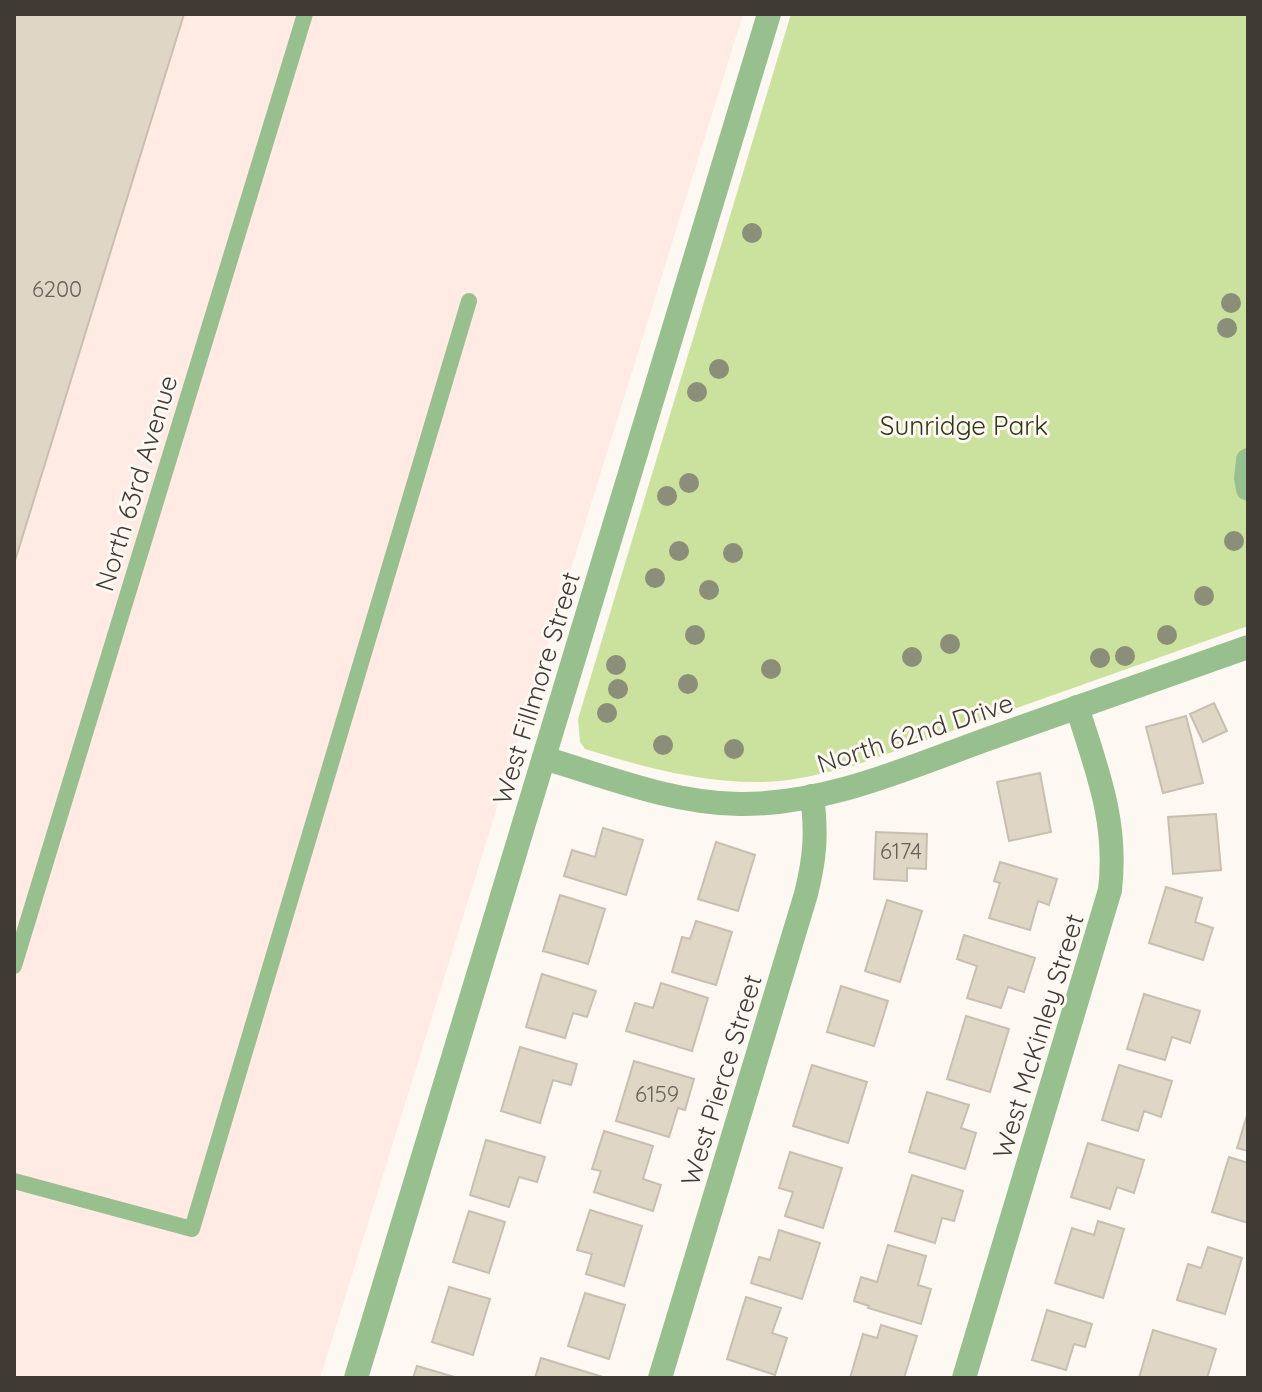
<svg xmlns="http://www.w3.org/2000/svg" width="1262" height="1392" font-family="Quicksand,sans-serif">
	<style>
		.industrial { fill: #ffeae4 }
		.green { fill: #cbe29f }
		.building { fill: #dfd6c6; stroke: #c8bfb0; stroke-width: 2 }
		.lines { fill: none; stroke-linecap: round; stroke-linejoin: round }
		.lane { stroke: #98c08f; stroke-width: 16 }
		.street { stroke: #98c08f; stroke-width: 24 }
		.tree { fill: #8b8e78 }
		.labels { text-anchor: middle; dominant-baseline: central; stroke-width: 6; stroke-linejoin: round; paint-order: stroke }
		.number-label { font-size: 22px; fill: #686159 }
		.park-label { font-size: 26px; fill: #2d3813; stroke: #fef8f3 }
		.street-label { font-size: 26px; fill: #403a35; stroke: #fef8f3 }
	</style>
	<rect width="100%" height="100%" fill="#fef8f3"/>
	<polygon class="industrial" points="14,14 743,14 320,1378 14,1378"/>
	<path class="green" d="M791,14H1248V626L853,766C823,773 792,782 762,782C701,783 643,767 585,749L580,742L578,719Z"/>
	<g class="building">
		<polygon points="14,14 184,14 14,564"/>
		<polygon points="1214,703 1227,731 1203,742 1190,714"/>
		<polygon points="1186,716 1203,783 1163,793 1146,727"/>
		<polygon points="1040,773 1051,832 1009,841 997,782"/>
		<polygon points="1216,814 1221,870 1173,874 1168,817"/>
		<polygon points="603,828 643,840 626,895 564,876 572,850 595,857"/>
		<polygon points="876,832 927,834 926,869 907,868 907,881 874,879"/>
		<polygon points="716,842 755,855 738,911 698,899"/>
		<polygon points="1000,862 1057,879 1049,905 1038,901 1030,930 989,918 1000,883 994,881"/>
		<polygon points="1166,887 1202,898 1195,922 1213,928 1203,960 1149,943"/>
		<polygon points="560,895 605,909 588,964 543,951"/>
		<polygon points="887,900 922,911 900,982 865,971"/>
		<polygon points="696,921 732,932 716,985 672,972 682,937 690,939"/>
		<polygon points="964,935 1035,958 1024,992 1008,987 1001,1008 967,998 977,966 957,959"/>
		<polygon points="542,974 596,991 587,1017 573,1013 565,1038 526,1027"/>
		<polygon points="661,983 708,998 692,1051 626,1031 635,1003 653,1008"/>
		<polygon points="841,986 888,1001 874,1046 827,1032"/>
		<polygon points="1144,994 1200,1011 1190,1043 1172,1037 1165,1060 1127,1049"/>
		<polygon points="966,1016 1009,1029 990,1092 947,1079"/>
		<polygon points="520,1047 577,1064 571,1085 553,1080 540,1123 501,1111"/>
		<polygon points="634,1061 694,1079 685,1110 678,1108 669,1137 616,1121"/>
		<polygon points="812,1065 867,1082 848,1143 793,1126"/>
		<polygon points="1119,1065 1172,1081 1161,1117 1144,1111 1138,1131 1102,1120"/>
		<polygon points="927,1092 969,1105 961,1128 976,1133 965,1169 909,1152"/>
		<polygon points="1248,1112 1248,1151 1237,1148"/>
		<polygon points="604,1131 653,1146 643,1179 661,1185 653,1211 594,1192 601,1171 592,1169"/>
		<polygon points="486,1140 545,1157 537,1182 519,1177 509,1207 470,1195"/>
		<polygon points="1088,1143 1144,1160 1134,1193 1117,1187 1110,1209 1071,1197"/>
		<polygon points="790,1152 842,1168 823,1228 785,1216 793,1192 779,1188"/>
		<polygon points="1229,1157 1248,1163 1248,1223 1212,1212"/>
		<polygon points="912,1175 963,1191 954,1221 942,1218 935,1243 895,1231"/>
		<polygon points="590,1210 642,1226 624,1286 586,1274 592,1254 577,1250"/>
		<polygon points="469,1211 505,1222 489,1273 453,1262"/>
		<polygon points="1098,1221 1124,1229 1103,1298 1055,1283 1072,1228 1094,1235"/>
		<polygon points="779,1230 820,1243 802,1299 751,1283 759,1257 770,1260"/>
		<polygon points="888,1245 926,1256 918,1285 931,1289 921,1324 868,1308 869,1306 854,1301 861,1277 877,1282"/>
		<polygon points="1208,1247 1242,1258 1225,1314 1177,1300 1188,1264 1201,1268"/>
		<polygon points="449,1287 490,1299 473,1355 432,1342"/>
		<polygon points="585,1293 625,1305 609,1359 568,1346"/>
		<polygon points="746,1297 781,1308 772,1333 787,1338 775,1375 727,1359"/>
		<polygon points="1047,1310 1092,1324 1085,1347 1074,1344 1066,1370 1032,1360"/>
		<polygon points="881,1325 917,1336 904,1378 850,1378 863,1334 877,1338"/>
		<polygon points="1153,1330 1216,1349 1207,1378 1139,1378"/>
		<polygon points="541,1358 603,1377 603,1378 535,1378"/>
		<polygon points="417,1366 458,1378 413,1378"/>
	</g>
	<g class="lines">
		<g class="lane">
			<polyline points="14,966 305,14"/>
			<polyline points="14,1181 192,1229 469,301"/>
		</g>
		<g class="street">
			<polyline points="1248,460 1246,478 1248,489"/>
			<path d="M544,758C607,777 672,803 739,804C825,805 905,769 985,740C1072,709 1160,678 1248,647"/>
			<polyline points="356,1378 769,14"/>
			<path d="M660,1378L806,894C815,858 817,833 812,796"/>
			<path d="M964,1378L1110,890C1118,822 1097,770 1077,707"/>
		</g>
	</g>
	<g class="tree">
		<circle cx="752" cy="233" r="10"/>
		<circle cx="1231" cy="303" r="10"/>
		<circle cx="1227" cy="328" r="10"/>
		<circle cx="719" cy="369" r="10"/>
		<circle cx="697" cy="392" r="10"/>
		<circle cx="689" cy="483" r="10"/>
		<circle cx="667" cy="496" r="10"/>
		<circle cx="1234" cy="541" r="10"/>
		<circle cx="679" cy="551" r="10"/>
		<circle cx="733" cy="553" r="10"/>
		<circle cx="655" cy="578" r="10"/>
		<circle cx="709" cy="590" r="10"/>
		<circle cx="1204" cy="596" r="10"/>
		<circle cx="695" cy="635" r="10"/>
		<circle cx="1167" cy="635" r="10"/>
		<circle cx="950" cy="644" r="10"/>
		<circle cx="1125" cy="656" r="10"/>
		<circle cx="912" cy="657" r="10"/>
		<circle cx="1100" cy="658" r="10"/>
		<circle cx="616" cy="665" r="10"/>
		<circle cx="771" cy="669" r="10"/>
		<circle cx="688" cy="684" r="10"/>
		<circle cx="618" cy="689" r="10"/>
		<circle cx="607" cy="713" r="10"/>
		<circle cx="663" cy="745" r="10"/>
		<circle cx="734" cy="749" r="10"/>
	</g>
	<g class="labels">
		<g class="number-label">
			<text x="57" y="289">6200</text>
			<text x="901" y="851">6174</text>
			<text x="657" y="1094">6159</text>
		</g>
		<g class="park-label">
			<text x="964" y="425">Sunridge Park</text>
		</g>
		<g class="street-label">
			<text transform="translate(136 483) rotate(-73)">North 63rd Avenue</text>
			<text transform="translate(536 688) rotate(-73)">West Fillmore Street</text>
			<text transform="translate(915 733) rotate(-18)">North 62nd Drive</text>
			<text transform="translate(1038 1036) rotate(-73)">West McKinley Street</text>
			<text transform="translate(721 1080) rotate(-73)">West Pierce Street</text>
		</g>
	</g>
	<rect width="1262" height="1392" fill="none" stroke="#403a35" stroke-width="32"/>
</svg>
